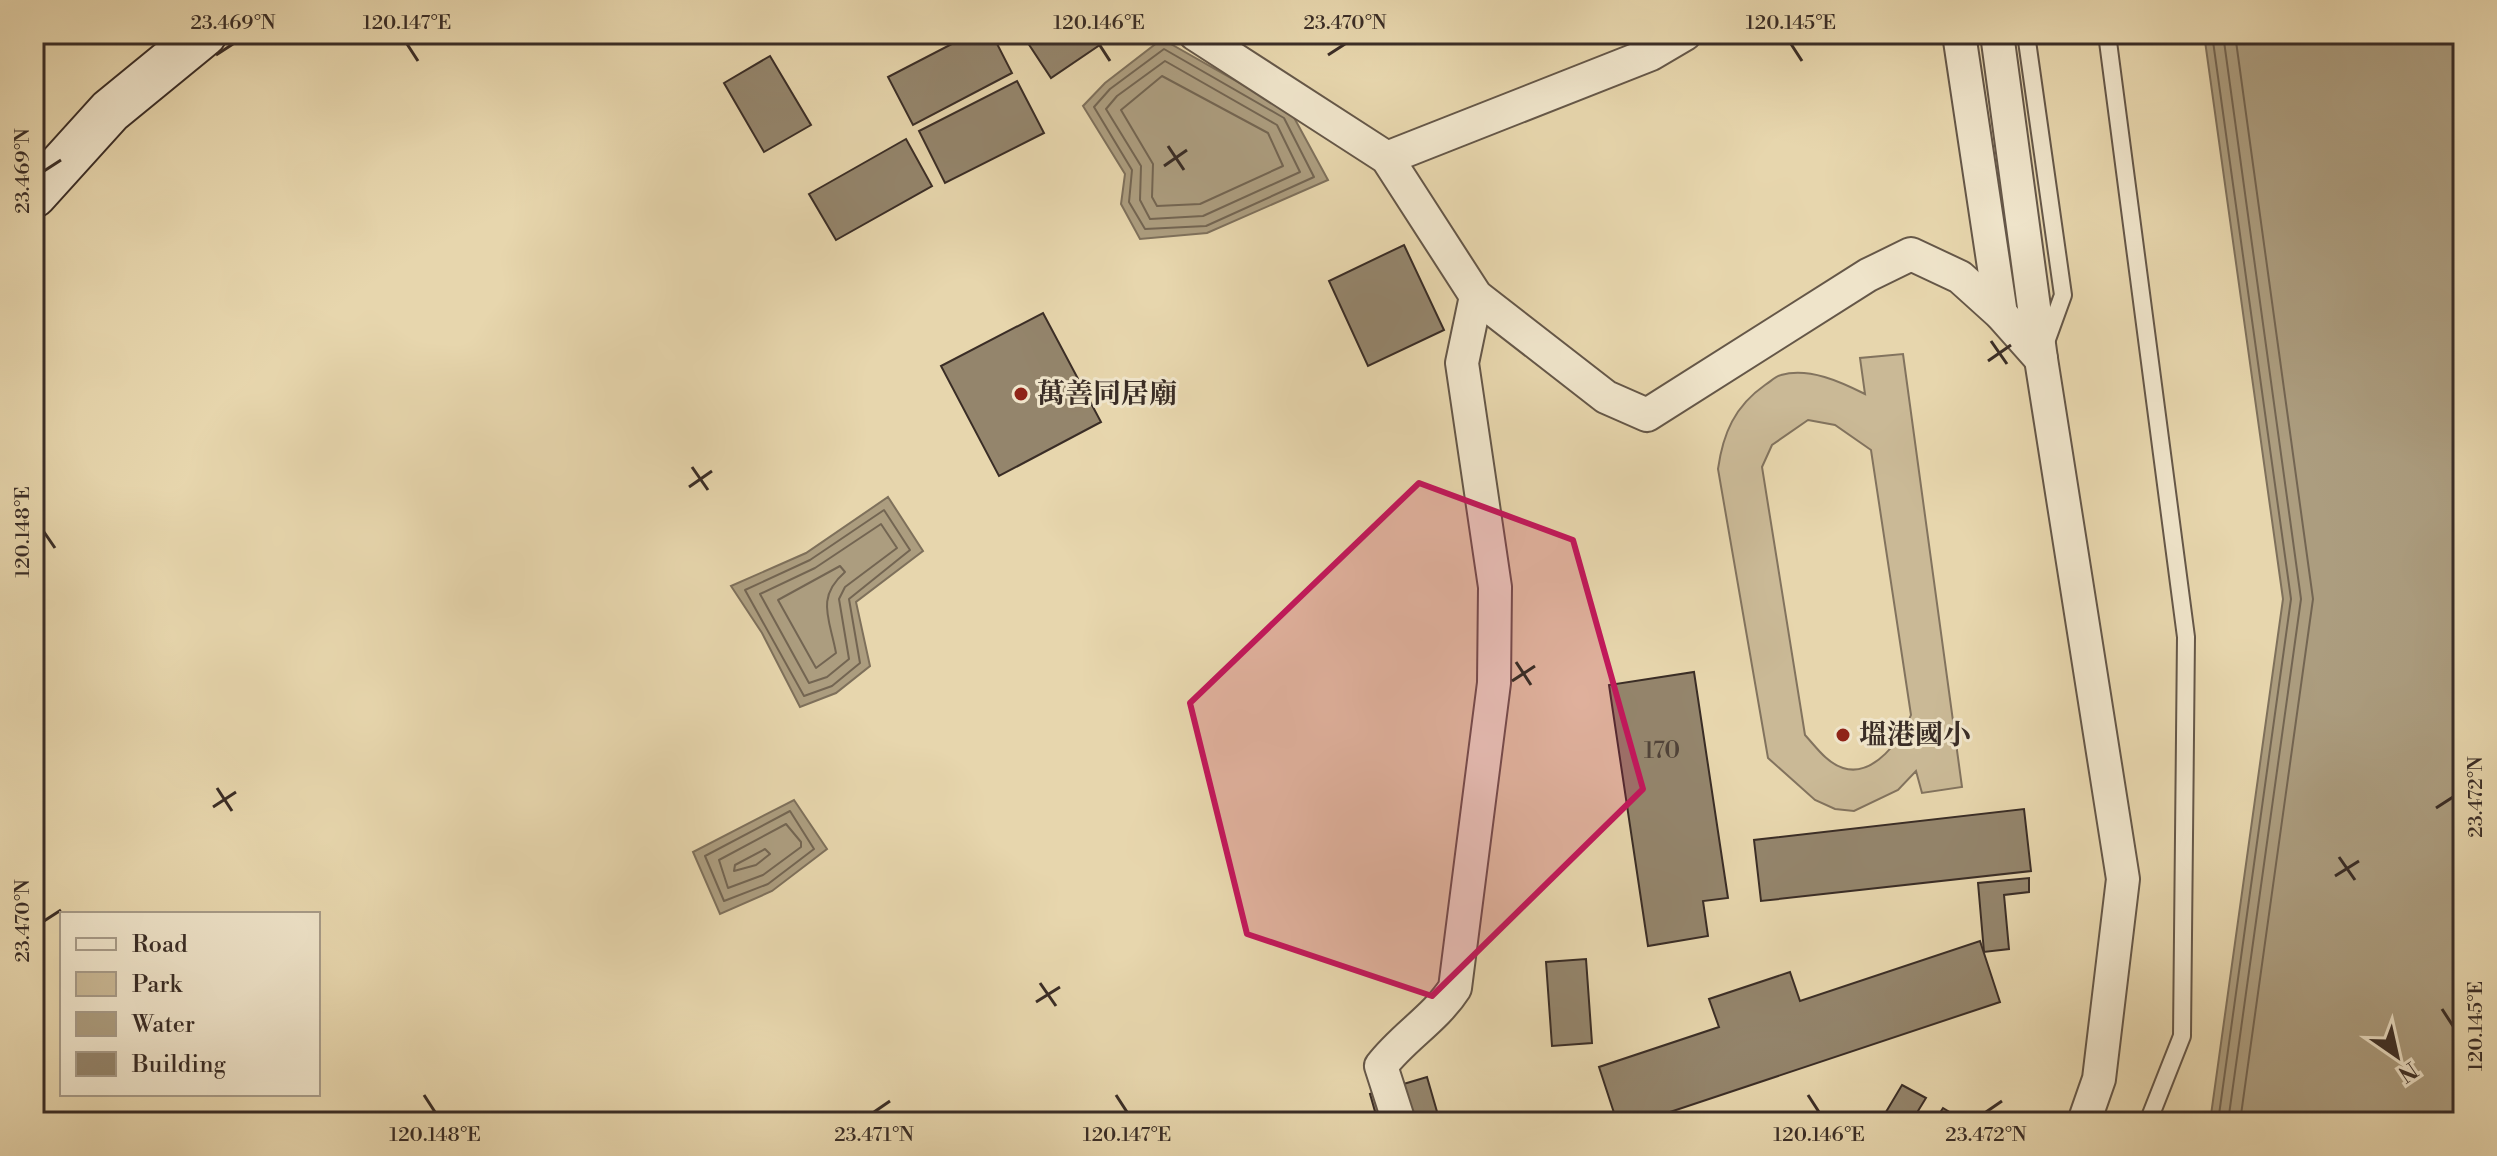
<svg xmlns="http://www.w3.org/2000/svg" width="2497" height="1156" font-family="'Libre Bodoni','Noto Serif TC',serif">
	<style>
		.green { fill: #cab996; stroke: #82735e; stroke-width: 2; fill-rule: evenodd }
		.water { fill: #ac9d7f; stroke: #7e705b; stroke-width: 2 }
		.lines { fill: none; stroke-linecap: round; stroke-linejoin: round }
		.shore { stroke: #736552; stroke-width: 2 }
		.building { fill: #94856c; stroke: #3a2d26; stroke-width: 2 }
		.lane-casing { stroke: #655748; stroke-width: 20 }
		.street-casing { stroke: #655748; stroke-width: 36 }
		.secondary-casing { stroke: #3a2d26; stroke-width: 48 }
		.lane { stroke: #efe4ca; stroke-width: 16 }
		.street { stroke: #efe4ca; stroke-width: 32 }
		.secondary { stroke: #efe4ca; stroke-width: 44 }
		.marked { fill: #c2185b; fill-opacity: 0.2; stroke: #c2185b; stroke-width: 6; stroke-linejoin: round }
		.ticks { fill: none; stroke: #3a2d26; stroke-width: 3 }
		.poi-dot { fill: #8f2418; stroke: #efe4ca; stroke-width: 3 }
		.labels { text-anchor: middle; dominant-baseline: central; stroke-width: 6; stroke-linejoin: round; paint-order: stroke }
		.number-label { font-size: 24px; fill: #504338 }
		.poi-label { font-size: 28px; font-weight: bold; fill: #3a2d26; stroke: #efe4ca; text-anchor: start }
		.neatline { fill: none; stroke: #3a2d26; stroke-width: 3 }
		.ticks-label { font-size: 20px; text-anchor: middle; fill: #3a2d26 }
	</style>
	<rect width="100%" height="100%" fill="#e7d6ad"/>
	<filter id="stains"><feTurbulence type="fractalNoise" baseFrequency=".0025" numOctaves="4"/><feColorMatrix values="0 0 0 0 .2 0 0 0 0 .09 0 0 0 0 .02 0 0 0 .5 -.17"/></filter>
	<radialGradient id="worn" r=".72"><stop offset=".6" stop-color="#630" stop-opacity="0"/><stop offset="1" stop-color="#630" stop-opacity=".3"/></radialGradient>
	<path class="green" d="M1903,354L1962,787L1922,793L1916,771L1898,790L1854,811L1835,809L1815,800L1768,758L1718,469C1723,433 1735,406 1765,385C1770,382 1776,376 1781,375C1809,367 1841,382 1865,394L1860,358ZM1808,420L1835,425L1871,450L1911,715C1902,738 1874,778 1843,768C1827,763 1816,747 1805,735L1762,467L1772,445Z"/>
	<g class="water">
		<polygon points="2204,34 2463,34 2463,1122 2210,1122 2283,599"/>
		<polygon points="1162,39 1291,112 1328,180 1207,233 1140,239 1121,204 1125,174 1083,106 1105,83"/>
		<polygon points="888,497 923,551 856,602 870,666 836,693 800,707 762,633 731,586 806,553"/>
		<polygon points="794,800 827,849 772,891 720,914 693,852"/>
	</g>
	<g class="lines">
		<g class="shore">
			<polyline points="2212,34 2291,599 2218,1122"/>
			<polyline points="2223,34 2301,599 2228,1122"/>
			<polyline points="2235,34 2313,599 2240,1122"/>
			<polygon points="1164,49 1284,118 1314,177 1206,226 1145,229 1129,202 1132,170 1094,107 1110,89"/>
			<polygon points="1165,61 1277,125 1300,172 1203,216 1150,219 1140,200 1141,166 1106,109 1117,96"/>
			<polygon points="1162,76 1268,133 1283,166 1200,204 1157,206 1152,197 1153,164 1121,110"/>
			<polygon points="884,510 910,550 849,599 860,663 832,686 804,696 745,590 810,560"/>
			<polygon points="881,524 897,548 845,587 839,599 849,659 827,677 809,683 760,594 815,568"/>
			<path d="M840,566L845,572C815,598 830,619 836,653L816,668L778,600Z"/>
			<polygon points="790,811 814,849 768,884 724,901 705,856"/>
			<polygon points="786,824 801,842 801,847 763,875 728,888 719,860"/>
			<polygon points="765,849 770,854 756,865 734,871 735,865"/>
		</g>
	</g>
	<g class="building">
		<polygon points="971,34 992,34 1012,73 913,125 888,77"/>
		<polygon points="1022,34 1107,34 1110,38 1051,78"/>
		<polygon points="770,56 811,125 764,152 724,83"/>
		<polygon points="1017,81 1044,133 945,183 919,131"/>
		<polygon points="906,139 932,186 836,240 809,194"/>
		<polygon points="1404,245 1444,330 1368,366 1329,281"/>
		<polygon points="1043,313 1101,422 999,476 941,366"/>
		<polygon points="1694,672 1728,898 1703,901 1708,936 1648,946 1609,685"/>
		<polygon points="2024,809 2031,871 1761,901 1754,840"/>
		<polygon points="2029,878 2029,892 2004,895 2009,949 1984,952 1978,883"/>
		<polygon points="1980,941 2000,1002 1640,1122 1617,1122 1599,1067 1719,1027 1709,999 1790,972 1800,1001"/>
		<polygon points="1586,959 1592,1043 1552,1046 1546,962"/>
		<polygon points="1427,1077 1440,1122 1378,1122 1370,1094"/>
		<polygon points="1902,1085 1926,1098 1918,1111 1934,1122 1880,1122"/>
		<polygon points="1943,1108 1966,1122 1934,1122"/>
	</g>
	<g class="lines">
		<g class="lane-casing">
			<g id="lane">
				<polyline points="2026,34 2063,295 2046,342"/>
				<polyline points="2107,34 2186,637 2182,1036 2148,1122"/>
			</g>
		</g>
		<g class="street-casing">
			<g id="street">
				<polyline points="1195,34 1387,158 1476,296 1606,397 1647,415 1868,275 1911,254 1960,277 2001,314 2041,359"/>
				<polyline points="1959,34 2001,314"/>
				<polyline points="1997,34 2041,359 2123,879 2099,1079 2084,1122"/>
				<polyline points="1387,158 1651,54 1685,34"/>
				<path d="M1399,1122L1381,1066C1403,1037 1435,1019 1455,988L1494,683L1495,587L1462,363L1476,296"/>
			</g>
		</g>
		<g class="secondary-casing">
			<polyline id="secondary" points="34,195 110,111 204,34"/>
		</g>
		<use href="#lane" class="lane"/>
		<use href="#street" class="street"/>
		<use href="#secondary" class="secondary"/>
	</g>
	<path class="marked" d="M1419,483L1573,540L1643,789L1432,996L1247,934L1190,703Z"/>
	<path class="ticks" d="M407,44L418,61M1099,44L1110,61M1791,44L1802,61M216,55L233,44M1328,55L1345,44M1168,146L1184,170M1164,166L1187,150M44,171L61,160M1991,341L2007,364M1988,361L2011,345M692,467L708,490M689,487L712,471M44,532L55,548M1516,662L1531,685M1512,681L1535,666M217,788L232,811M213,807L236,792M2436,808L2453,797M2339,857L2355,880M2335,876L2359,861M44,921L61,910M1040,983L1056,1006M1036,1002L1060,987M2442,1009L2453,1026M424,1095L435,1112M1116,1095L1127,1112M1808,1095L1819,1112M874,1112L890,1101M1986,1112L2002,1101"/>
	<g class="poi-dot">
		<circle cx="1021" cy="394" r="8"/>
		<circle cx="1843" cy="735" r="8"/>
	</g>
	<g class="labels">
		<g class="number-label">
			<text x="1662" y="751">170</text>
		</g>
		<g class="poi-label">
			<text x="1037" y="394">萬善同居廟</text>
			<text x="1859" y="735">塭港國小</text>
		</g>
	</g>
	<rect width="2497" height="1156" fill="none" stroke="#e7d6ad" stroke-width="88"/>
	<rect x="60" y="912" width="260" height="184" fill="#efe4ca" stroke="#a79b88" stroke-width="2"/>
	<rect x="76" y="938" width="40" height="12" fill="#efe4ca" stroke="#a79b88" stroke-width="2"/>
	<text x="132" y="952" font-size="24" fill="#3a2d26">Road</text>
	<rect x="76" y="972" width="40" height="24" fill="#cab996" stroke="#a79b88" stroke-width="2"/>
	<text x="132" y="992" font-size="24" fill="#3a2d26">Park</text>
	<rect x="76" y="1012" width="40" height="24" fill="#ac9d7f" stroke="#a79b88" stroke-width="2"/>
	<text x="132" y="1032" font-size="24" fill="#3a2d26">Water</text>
	<rect x="76" y="1052" width="40" height="24" fill="#94856c" stroke="#a79b88" stroke-width="2"/>
	<text x="132" y="1072" font-size="24" fill="#3a2d26">Building</text>
	<g transform="translate(2397 1056) rotate(146)" stroke="#efe4ca" stroke-width="6" paint-order="stroke">
	<path d="M0-6L14 30L0 20L-14 30Z" fill="#3a2d26"/>
	<text y="-12" font-size="22" font-weight="bold" text-anchor="middle" fill="#3a2d26">N</text>
	</g>
	<rect x="44" y="44" width="2409" height="1068" class="neatline"/>
	<g class="ticks-label">
		<text x="233" y="29">23.469°N</text>
		<text x="407" y="29">120.147°E</text>
		<text x="1099" y="29">120.146°E</text>
		<text x="1345" y="29">23.470°N</text>
		<text x="1791" y="29">120.145°E</text>
		<text transform="translate(22 171) rotate(-90)" y="7">23.469°N</text>
		<text transform="translate(22 532) rotate(-90)" y="7">120.148°E</text>
		<text transform="translate(2475 797) rotate(-90)" y="7">23.472°N</text>
		<text transform="translate(22 921) rotate(-90)" y="7">23.470°N</text>
		<text transform="translate(2475 1026) rotate(-90)" y="7">120.145°E</text>
		<text x="435" y="1141">120.148°E</text>
		<text x="874" y="1141">23.471°N</text>
		<text x="1127" y="1141">120.147°E</text>
		<text x="1819" y="1141">120.146°E</text>
		<text x="1986" y="1141">23.472°N</text>
	</g>
	<rect width="100%" height="100%" filter="url(#stains)"/>
	<rect width="100%" height="100%" fill="url(#worn)"/>
</svg>
